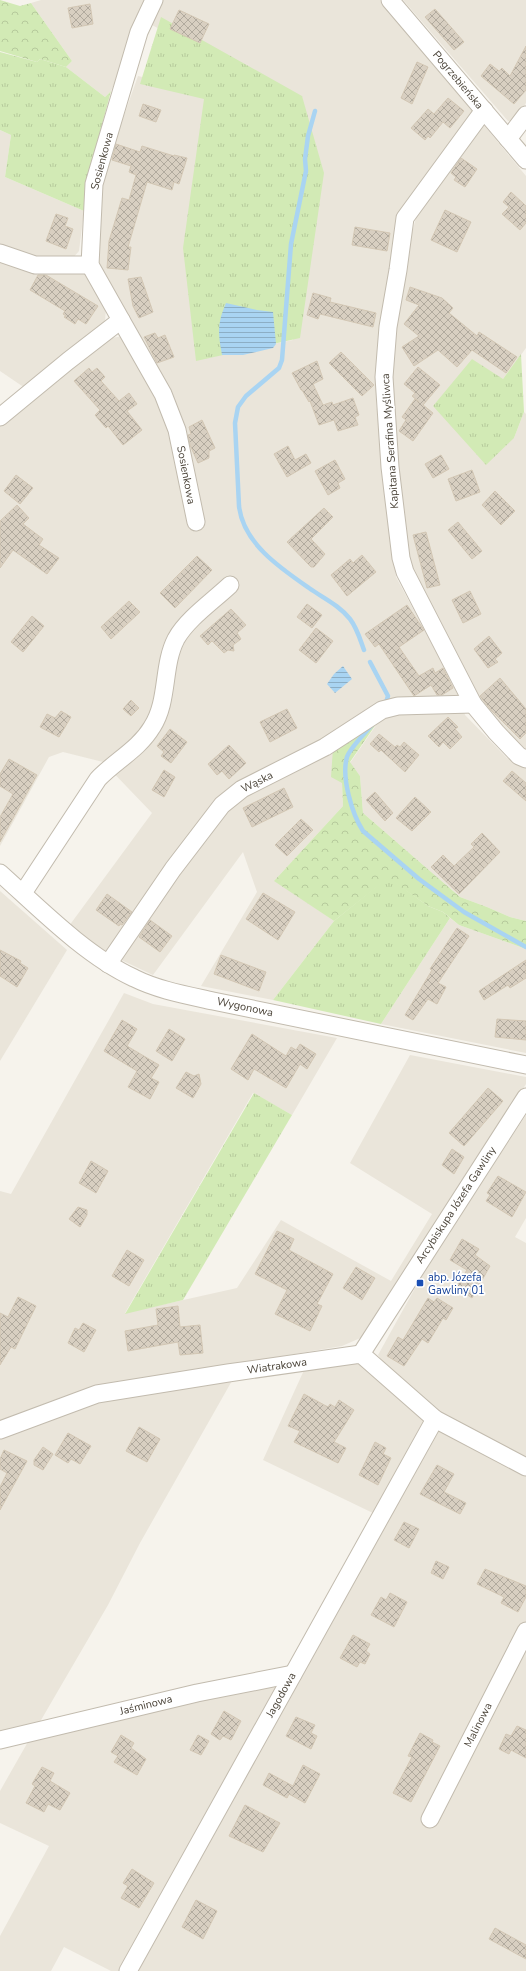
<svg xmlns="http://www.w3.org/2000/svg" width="526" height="1971" font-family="'Nunito Sans',sans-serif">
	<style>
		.residential { fill: #eae5da }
		.grass { fill: url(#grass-tufts) }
		.forest { fill: url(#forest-crowns) }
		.water { fill: url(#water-rules) }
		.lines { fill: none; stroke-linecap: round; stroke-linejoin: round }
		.stream { stroke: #a9d4f2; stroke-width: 4.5 }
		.building { fill: url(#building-cross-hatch); stroke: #d3c7b4 }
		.minor-casing { stroke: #c2bbae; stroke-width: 19 }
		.minor { stroke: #fff; stroke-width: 17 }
		.transit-dot { fill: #1a4fb4; stroke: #fff; stroke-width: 1.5 }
		.labels { text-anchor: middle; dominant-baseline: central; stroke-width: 3.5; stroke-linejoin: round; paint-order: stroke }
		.street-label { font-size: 11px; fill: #4b4439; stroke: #fff }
		.transit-label { font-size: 11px; fill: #164399; stroke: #fff; text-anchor: start }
	</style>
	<defs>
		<pattern id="grass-tufts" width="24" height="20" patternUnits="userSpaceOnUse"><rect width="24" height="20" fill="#d2eab5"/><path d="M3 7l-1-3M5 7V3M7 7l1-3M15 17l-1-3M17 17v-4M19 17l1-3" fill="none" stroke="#b6ca9c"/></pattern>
		<pattern id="forest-crowns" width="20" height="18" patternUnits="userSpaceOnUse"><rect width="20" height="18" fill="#d2eab5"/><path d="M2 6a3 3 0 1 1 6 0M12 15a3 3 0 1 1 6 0" fill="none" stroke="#b6ca9c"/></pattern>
		<pattern id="water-rules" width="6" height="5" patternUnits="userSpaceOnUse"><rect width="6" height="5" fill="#a9d4f2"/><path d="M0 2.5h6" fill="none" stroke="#8caec5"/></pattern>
		<pattern id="building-cross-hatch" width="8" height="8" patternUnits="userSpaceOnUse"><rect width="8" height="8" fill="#d8cfc1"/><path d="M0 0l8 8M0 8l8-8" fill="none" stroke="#b1aa9e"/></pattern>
	</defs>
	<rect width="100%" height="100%" fill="#f6f3ec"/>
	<g class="residential">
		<polygon points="41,0 152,0 111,91 105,97 66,67 72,61 31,3"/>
		<polygon points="161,0 380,0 389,13 474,111 397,225 380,325 376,401 396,577 461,698 465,715 507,758 526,768 526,921 510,917 487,907 460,897 363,813 360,776 350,763 381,718 333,748 342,783 343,806 275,880 334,921 273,1000 201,986 257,892 243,852 153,975 100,950 69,926 152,813 103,762 63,752 49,757 0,846 0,423 101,340 123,336 173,407 96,259 101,180 138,76 213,93 206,358 293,340 300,276 302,106 152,25"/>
		<polygon points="403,0 526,0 526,103 514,121 508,121"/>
		<polygon points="483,124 526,176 526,348 503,379 514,438 524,412 526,414 526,754 475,698 408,560 402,518 390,360 405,257 418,211"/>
		<polygon points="0,130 11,135 5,177 84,211 79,251 71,260 34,260 0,249"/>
		<polygon points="0,261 84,270 106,307 105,322 25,388 0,371"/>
		<polygon points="0,891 67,950 0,1061"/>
		<polygon points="450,918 459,925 526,949 526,1053 381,1024"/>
		<polygon points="124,993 153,1004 337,1038 292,1115 253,1093 125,1313 237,1288 281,1220 391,1281 432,1214 350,1163 410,1055 526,1077 526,1084 365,1336 342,1346 100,1387 44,1404 0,1422 0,1191 11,1194"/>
		<polygon points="526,1115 526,1218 515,1237 526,1243 526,1459 444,1417 389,1370 378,1355 439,1245"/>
		<polygon points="358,1362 526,1473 526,1971 111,1971 64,1947 51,1971 0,1971 0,1936 49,1846 0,1823 0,1791 29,1740 0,1746 0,1436 99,1401 233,1379 140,1543 108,1605 30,1739 287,1679 375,1514 263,1460 305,1368"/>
	</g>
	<g class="grass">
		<polygon points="161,17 302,96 324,173 300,338 196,361 183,248 204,99 140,84"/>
		<polygon points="0,52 37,62 40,59 66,67 105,97 111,91 86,185 84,211 5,177 11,135 0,130"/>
		<polygon points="521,354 524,412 514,438 486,465 433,406 472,359 503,379"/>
		<polygon points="388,877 428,906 443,912 450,918 381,1024 273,1000 334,921"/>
		<polygon points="254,1093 292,1115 183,1300 125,1314"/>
	</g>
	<g class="forest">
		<polygon points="0,0 20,6 31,3 72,61 66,67 40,59 37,62 0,51"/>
		<polygon points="381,717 350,762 360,776 363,813 460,897 487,907 510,917 526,921 526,949 459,925 443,912 428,906 388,878 334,921 274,881 343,806 342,783 331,777 333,748"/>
	</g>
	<g class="water">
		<path d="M226,303L257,310L273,312L276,344L273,348L243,355H222C218,333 217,324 226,303Z"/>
		<polygon points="343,666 352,679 335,693 327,684 334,674"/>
	</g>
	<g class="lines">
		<g class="stream">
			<path d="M315,111L308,136L305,159L306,171L291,244L282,360L279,368L246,396L238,407L235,423L239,506C243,543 280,568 309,588C323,598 339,605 350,619C357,628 360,639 364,650"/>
			<polyline points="370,662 388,696 385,706"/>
			<path d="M372,725C365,733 350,748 347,757C341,777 352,814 363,831L419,879L464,912L526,947"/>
		</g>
	</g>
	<g class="building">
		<polygon points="90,4 93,24 72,28 68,8"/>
		<polygon points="435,9 464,42 454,50 425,17"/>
		<polygon points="179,10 209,24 200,43 170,29"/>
		<polygon points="526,46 526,90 514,104 481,76 490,64 499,71 502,68 510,76"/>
		<polygon points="417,62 428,67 412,104 401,98"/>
		<polygon points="448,98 464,111 450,128 443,122 430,138 428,136 425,140 411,128 428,109 434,114"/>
		<polygon points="143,104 161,110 156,122 139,116"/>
		<polygon points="116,144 140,152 142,146 174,156 174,155 187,158 179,184 174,182 172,190 147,182 128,247 131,247 128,270 107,268 109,241 122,198 129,200 136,175 129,172 131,166 112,160"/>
		<polygon points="461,158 477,169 465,187 454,180 456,177 451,173"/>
		<polygon points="511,192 526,206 526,223 520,230 502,214 509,207 503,202"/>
		<polygon points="445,210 471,222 457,252 431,240"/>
		<polygon points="56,214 68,218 65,226 73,229 66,249 46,241"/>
		<polygon points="355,227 390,233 387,251 352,245"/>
		<polygon points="38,275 46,275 98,306 86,324 78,319 75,324 64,317 66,316 63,314 65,311 30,290"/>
		<polygon points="141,277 153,312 139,318 133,306 128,279"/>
		<polygon points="410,287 442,298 453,308 449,313 477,336 479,332 517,357 506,373 472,350 457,367 438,350 414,366 402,347 419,336 404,324 419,305 406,300"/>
		<polygon points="313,293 331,298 330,302 376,313 373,327 320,314 318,319 307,315"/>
		<polygon points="155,333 158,338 165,335 174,357 157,363 144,337"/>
		<polygon points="341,352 374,385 362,396 329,363"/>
		<polygon points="317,361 323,379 313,384 323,405 332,402 333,405 353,398 359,415 355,417 358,425 338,431 334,420 319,425 310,401 309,402 302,390 301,390 292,373"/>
		<polygon points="418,367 440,385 423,405 433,413 413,441 399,431 406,420 402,417 415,399 419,402 412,396 415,393 404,384"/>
		<polygon points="89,368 92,372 97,368 105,377 101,381 119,401 129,393 137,404 127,411 142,430 123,445 108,426 106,428 95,415 100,410 74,381"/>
		<polygon points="202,420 215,448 209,451 209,458 198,463 190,445 188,435 191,434 189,427"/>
		<polygon points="288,446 295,460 306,454 311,463 287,477 274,454"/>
		<polygon points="441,455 449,469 433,478 425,464"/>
		<polygon points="335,460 345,479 338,483 340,488 328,495 315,471"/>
		<polygon points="472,470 480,492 456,501 448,479"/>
		<polygon points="16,475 33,488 20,504 4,491"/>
		<polygon points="495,491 515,511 501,525 482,505"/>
		<polygon points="17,505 29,518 23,524 43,539 39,545 59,558 47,574 13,550 0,568 0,521"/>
		<polygon points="324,508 333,517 311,539 325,554 314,567 311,567 287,542"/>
		<polygon points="458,522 482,551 472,559 448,530"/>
		<polygon points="426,532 440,585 427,588 413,535"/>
		<polygon points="362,555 376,572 347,596 331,575 350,559 353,563"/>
		<polygon points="197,556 212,570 175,608 160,593"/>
		<polygon points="470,591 481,614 463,623 452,600"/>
		<polygon points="129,601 140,612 111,639 101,627"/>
		<polygon points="307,604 322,615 312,628 297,617"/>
		<polygon points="407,605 424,630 399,647 419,676 433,668 435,673 443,668 453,688 442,695 437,695 431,685 414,696 379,644 375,647 365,634"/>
		<polygon points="231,609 246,625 237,633 241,639 233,645 234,651 228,650 224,653 212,641 208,645 200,636"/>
		<polygon points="32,616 44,626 23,652 11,642"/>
		<polygon points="316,628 333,641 316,663 299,650"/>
		<polygon points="489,636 502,653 495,659 498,662 488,668 474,649"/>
		<polygon points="500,678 526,709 526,733 520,739 491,710 480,696"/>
		<polygon points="131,700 139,708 131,716 123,709"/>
		<polygon points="287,709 297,728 270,742 260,722"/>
		<polygon points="61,711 71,717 59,737 40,727 47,714 55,718"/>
		<polygon points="448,717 458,727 455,729 462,737 450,749 443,742 439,747 428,736"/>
		<polygon points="170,729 187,742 171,763 161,756 164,752 157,746"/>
		<polygon points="379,734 395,747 397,745 400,747 404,742 419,755 405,772 381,750 379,752 370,744"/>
		<polygon points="229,745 246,763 229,779 222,771 217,775 208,764"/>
		<polygon points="9,759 37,775 0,842 0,817 13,794 0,786 0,774"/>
		<polygon points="164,770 175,777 164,797 152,790"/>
		<polygon points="512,771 526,783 526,801 503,781"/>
		<polygon points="284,788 293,807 252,827 243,808"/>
		<polygon points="375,792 393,813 385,821 366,800"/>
		<polygon points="415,797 431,812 412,831 396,818"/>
		<polygon points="301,819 313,830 287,856 275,845"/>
		<polygon points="482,833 500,852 459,894 431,867 443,855 454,866 474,847 471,844"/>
		<polygon points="263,893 295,912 278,940 246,919"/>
		<polygon points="107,894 132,912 122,925 120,924 119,926 96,910"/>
		<polygon points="150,920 172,936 160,952 139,937"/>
		<polygon points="457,928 469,936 438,983 446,987 437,1004 428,999 413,1020 405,1015 432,970 430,969"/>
		<polygon points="0,950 21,961 20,963 28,968 17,987 0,976"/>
		<polygon points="221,955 266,972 259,991 214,974"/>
		<polygon points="526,960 526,978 510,988 508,985 484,1000 479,991"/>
		<polygon points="497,1019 526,1021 526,1040 495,1037"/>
		<polygon points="122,1020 137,1029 127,1046 159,1065 151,1078 159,1082 150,1099 128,1087 137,1071 104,1051"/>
		<polygon points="169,1029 185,1039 172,1061 156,1051"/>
		<polygon points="252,1034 286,1056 291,1047 296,1050 300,1044 316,1054 307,1069 300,1064 286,1088 254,1069 248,1080 231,1069"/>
		<polygon points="186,1072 194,1076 199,1074 201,1084 193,1098 176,1088"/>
		<polygon points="488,1088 503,1101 464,1146 449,1133"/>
		<polygon points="452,1149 464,1157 454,1174 442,1165"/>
		<polygon points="91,1161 108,1171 96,1193 79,1183"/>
		<polygon points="498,1176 526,1192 512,1217 486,1201 490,1195 487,1193"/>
		<polygon points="78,1207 87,1210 87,1215 80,1227 69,1219"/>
		<polygon points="277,1231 294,1239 289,1250 333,1274 317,1304 322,1306 310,1331 275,1314 287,1290 255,1274"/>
		<polygon points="462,1239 479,1249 475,1255 490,1266 472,1298 456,1287 467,1270 450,1260"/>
		<polygon points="127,1250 144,1260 129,1286 112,1276"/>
		<polygon points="356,1267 375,1278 362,1300 343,1288"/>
		<polygon points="18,1297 36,1306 15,1349 11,1347 0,1365 0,1313 8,1317"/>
		<polygon points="428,1298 434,1302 437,1298 453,1308 446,1320 443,1318 428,1343 422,1339 404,1366 387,1356 398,1337 403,1340"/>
		<polygon points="178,1306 180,1327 200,1325 203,1353 180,1355 178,1342 128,1351 125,1331 158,1325 156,1309"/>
		<polygon points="83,1323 96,1330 84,1352 68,1343 75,1328 79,1330"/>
		<polygon points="304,1394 328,1407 330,1404 335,1407 339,1400 354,1410 334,1442 346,1448 338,1463 294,1442 300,1431 288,1426"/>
		<polygon points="139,1427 160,1439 147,1462 126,1451"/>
		<polygon points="68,1433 91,1446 80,1464 71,1459 68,1463 55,1455"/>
		<polygon points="375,1442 386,1448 383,1454 391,1458 378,1485 359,1475"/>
		<polygon points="43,1447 53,1454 43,1470 34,1465 34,1460"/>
		<polygon points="4,1450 27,1461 0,1510 0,1487 7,1473 0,1469 0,1459"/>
		<polygon points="437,1465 454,1474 444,1492 466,1503 460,1514 420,1494"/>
		<polygon points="404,1522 419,1529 409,1548 394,1540"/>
		<polygon points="436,1561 449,1567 443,1579 431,1573"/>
		<polygon points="485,1569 526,1586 526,1597 518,1612 501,1603 504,1597 477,1584"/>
		<polygon points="390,1593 407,1602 394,1627 371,1615 381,1597 386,1600"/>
		<polygon points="353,1635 370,1644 366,1651 370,1654 365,1664 360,1662 357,1667 340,1658"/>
		<polygon points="224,1711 241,1721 231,1740 223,1736 220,1740 211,1734"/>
		<polygon points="296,1717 315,1725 311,1733 317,1736 311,1749 286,1736"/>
		<polygon points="517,1726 526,1730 526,1758 511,1750 509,1754 499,1749 506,1734 511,1736"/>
		<polygon points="420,1733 433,1740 432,1742 440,1746 411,1802 393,1793 412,1757 408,1756"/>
		<polygon points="121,1735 134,1743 131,1748 146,1759 137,1775 114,1762 118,1756 111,1752"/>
		<polygon points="198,1735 209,1741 201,1755 190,1750"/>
		<polygon points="303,1765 320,1774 305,1803 289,1794 287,1798 263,1785 269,1773 293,1786"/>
		<polygon points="42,1767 54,1773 50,1781 70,1793 60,1810 48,1804 44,1812 26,1803 35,1786 32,1784"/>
		<polygon points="245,1805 280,1823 263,1852 229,1836"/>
		<polygon points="132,1869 154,1883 139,1908 121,1898 128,1886 123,1883"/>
		<polygon points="196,1900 217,1911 203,1939 182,1927"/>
		<polygon points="495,1928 526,1945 526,1959 489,1939"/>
	</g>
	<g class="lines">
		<g class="minor-casing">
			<g id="minor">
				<polyline points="390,0 526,160"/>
				<polyline points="484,110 405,218 398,270 388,327 384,377 390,467 401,558 405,572 473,704 496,732 519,756 526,759"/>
				<polyline points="508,139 526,115"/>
				<polyline points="0,253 35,265 90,265"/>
				<polyline points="121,320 163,394 177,430 196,522"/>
				<polyline points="0,417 68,361 121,320 90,265 94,184 139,32 154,0"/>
				<path d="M0,873C39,908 86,956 134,978C158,990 186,995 213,1001L526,1065"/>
				<path d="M23,893L98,779C115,761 139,749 152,727C169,701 162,666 176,639C187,619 213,601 230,585"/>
				<polyline points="108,964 173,869 222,805 242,789 325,747 382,710 398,706 473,704"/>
				<polyline points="361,1354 526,1097"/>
				<polyline points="0,1430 97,1394 228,1373 361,1354 435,1419 526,1467"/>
				<polyline points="0,1740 197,1693 293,1674"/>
				<polyline points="430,1819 526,1631"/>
				<polyline points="128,1971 435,1419"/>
			</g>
		</g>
		<use href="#minor" class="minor"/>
	</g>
	<rect class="transit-dot" x="416" y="1279" width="8" height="8" rx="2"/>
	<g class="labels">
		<g class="street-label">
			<text transform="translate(458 80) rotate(50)">Pogrzebieńska</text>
			<text transform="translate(102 161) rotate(-75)">Sosienkowa</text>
			<text transform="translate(390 441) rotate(-94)">Kapitana Serafina Myśliwca</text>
			<text transform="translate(186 475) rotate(79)">Sosienkowa</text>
			<text transform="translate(257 782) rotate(-27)">Wąska</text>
			<text transform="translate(245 1007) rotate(12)">Wygonowa</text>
			<text transform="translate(456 1205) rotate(-57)">Arcybiskupa Józefa Gawliny</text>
			<text transform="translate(277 1366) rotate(-8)">Wiatrakowa</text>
			<text transform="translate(281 1695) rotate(-61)">Jagodowa</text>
			<text transform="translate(146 1705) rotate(-14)">Jaśminowa</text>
			<text transform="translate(478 1725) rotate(-63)">Malinowa</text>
		</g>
		<g class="transit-label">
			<text x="428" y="1277">abp. Józefa<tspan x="428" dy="13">Gawliny 01</tspan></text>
		</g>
	</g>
</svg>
